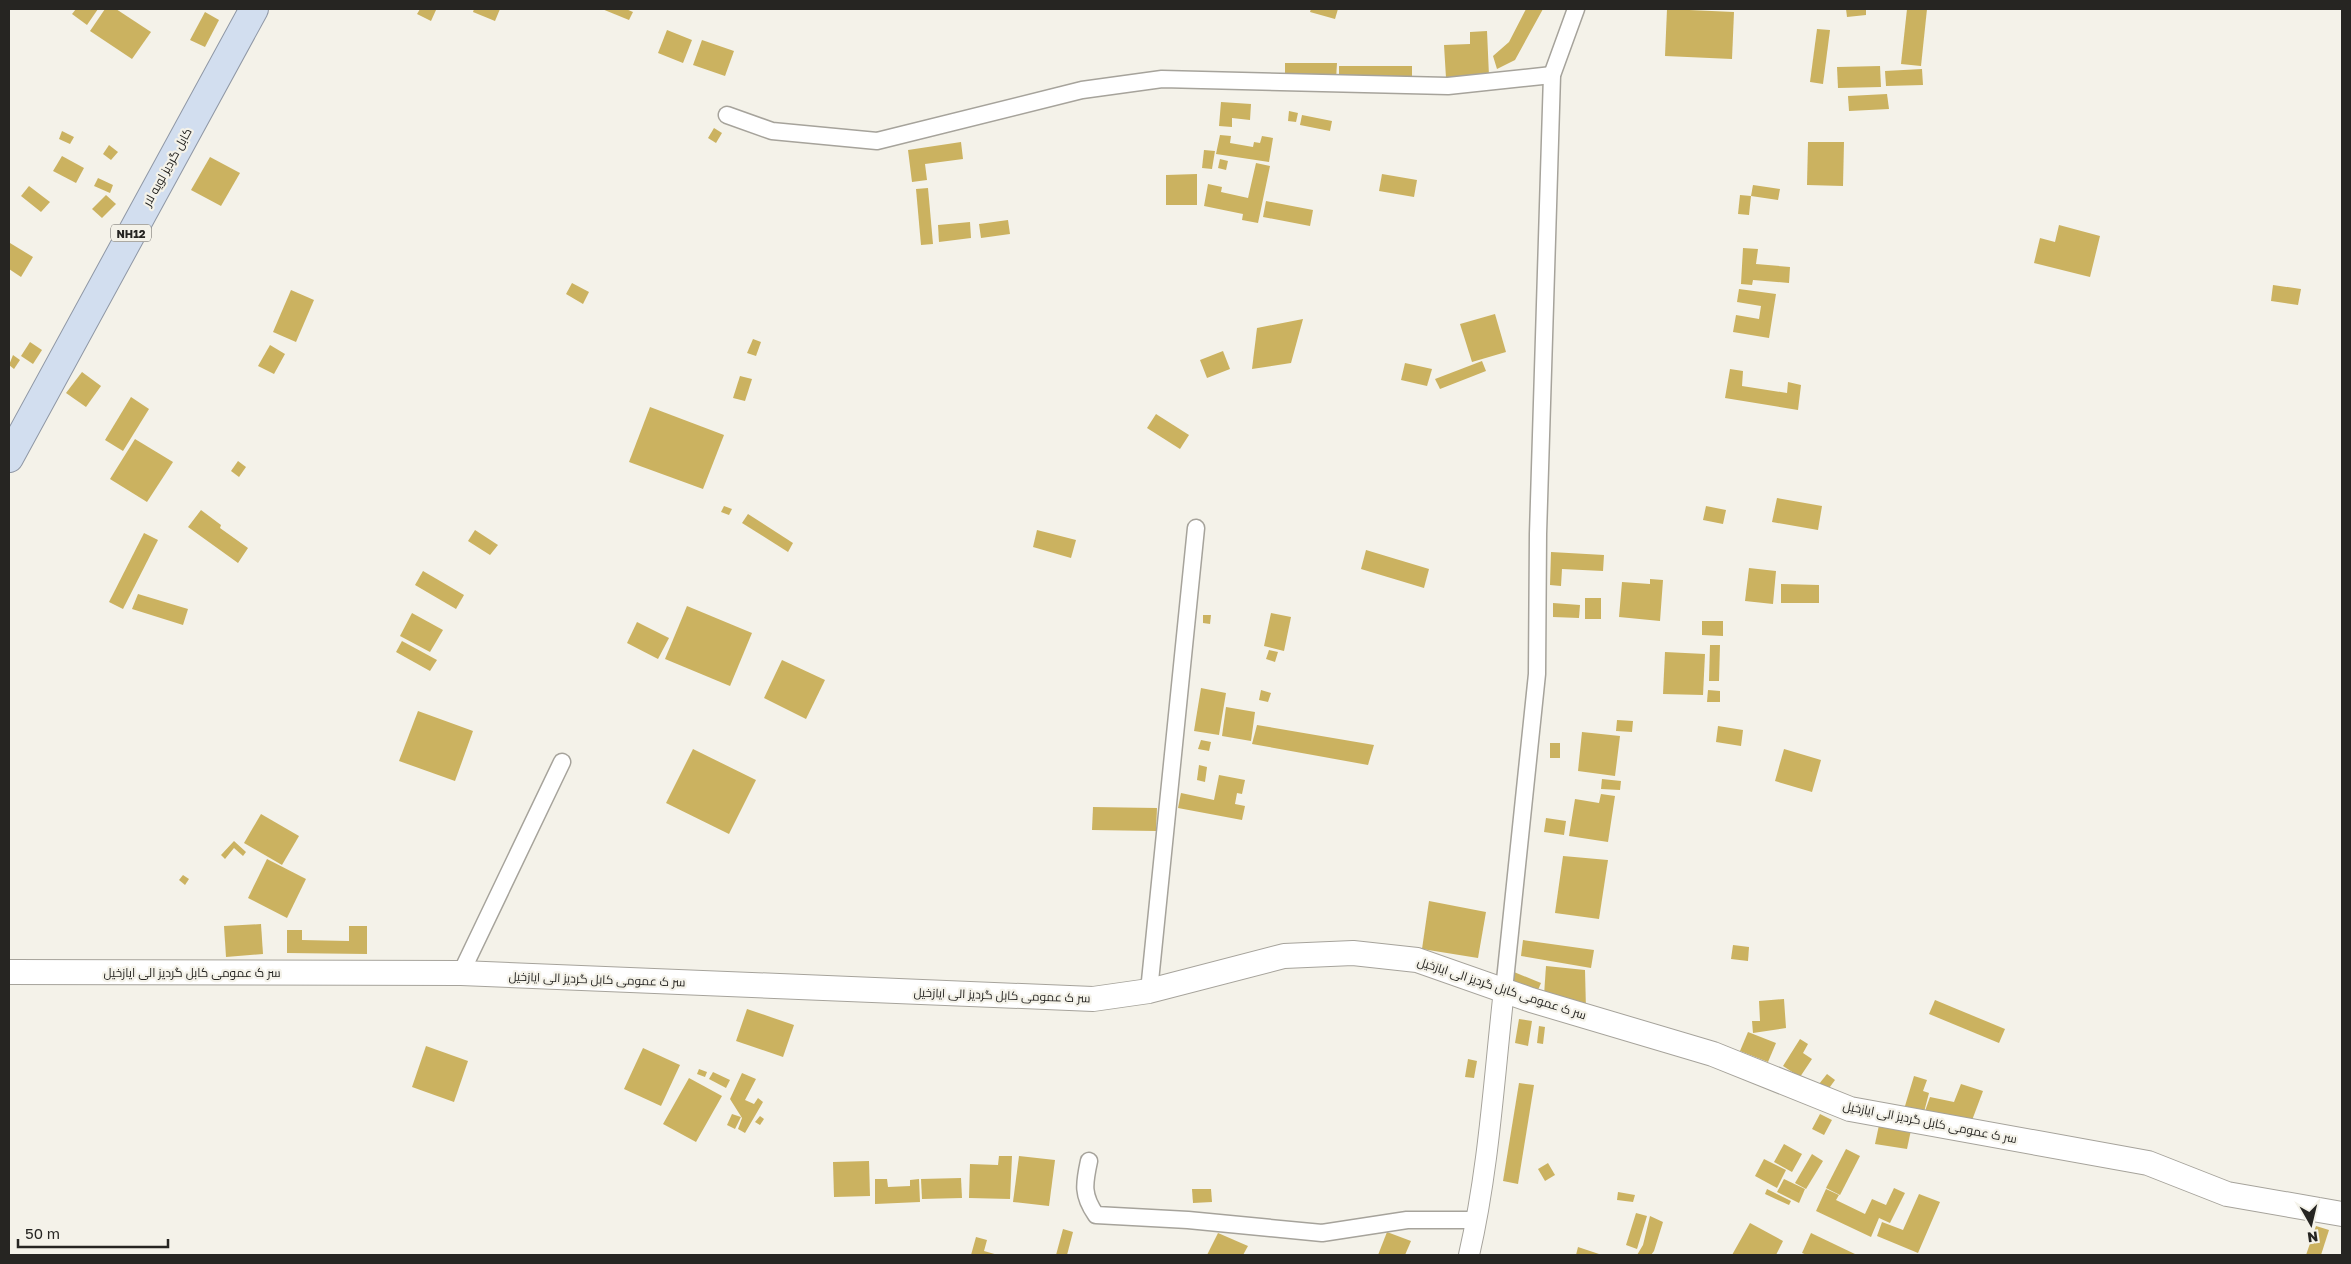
<svg xmlns="http://www.w3.org/2000/svg" width="2351" height="1264" font-family="'Golos Text',Cairo,sans-serif">
	<style>
		.building { fill: #cbb260 }
		.lines { fill: none; stroke-linecap: round; stroke-linejoin: round }
		.minor-casing { stroke: #a6a39b; stroke-width: 19 }
		.tertiary-casing { stroke: #a6a39b; stroke-width: 22 }
		.secondary-casing { stroke: #a6a39b; stroke-width: 26 }
		.trunk-casing { stroke: #8f97a5; stroke-width: 30 }
		.minor { stroke: #fff; stroke-width: 16 }
		.tertiary { stroke: #fff; stroke-width: 20 }
		.secondary { stroke: #fff; stroke-width: 24 }
		.trunk { stroke: #d2deef; stroke-width: 28 }
		.labels { text-anchor: middle; dominant-baseline: central; stroke-width: 4.5; stroke-linejoin: round; paint-order: stroke }
		.shield { fill: #f4f2e9; stroke: #64625e; stroke-width: 1 }
		.shield-label { font-size: 11px; font-weight: bold; fill: #262522 }
		.street-label { font-size: 12px; fill: #262522; stroke: #f4f2e9 }
	</style>
	<rect width="100%" height="100%" fill="#f4f2e9"/>
	<g class="building">
		<polygon points="76,9 98,9 87,25 72,14"/>
		<polygon points="105,9 116,9 151,32 132,59 90,31"/>
		<polygon points="420,9 436,10 431,21 417,14"/>
		<polygon points="474,9 500,9 495,21 473,12"/>
		<polygon points="602,9 626,9 633,12 629,20"/>
		<polygon points="1311,9 1338,9 1335,19 1310,12"/>
		<polygon points="1526,9 1543,9 1515,60 1497,69 1493,56 1509,42"/>
		<polygon points="1667,9 1734,12 1732,59 1665,56"/>
		<polygon points="1846,9 1866,9 1866,15 1847,17"/>
		<polygon points="1907,9 1927,9 1921,66 1901,64"/>
		<polygon points="205,12 219,20 205,47 190,40"/>
		<polygon points="1817,29 1830,30 1823,84 1810,82"/>
		<polygon points="667,30 692,40 683,63 658,53"/>
		<polygon points="1487,31 1489,76 1446,78 1444,45 1470,44 1470,32"/>
		<polygon points="702,40 734,51 725,76 693,65"/>
		<polygon points="1285,63 1337,63 1336,80 1285,80"/>
		<rect x="1339" y="66" width="73" height="15"/>
		<polygon points="1880,66 1881,87 1838,88 1837,67"/>
		<polygon points="1922,69 1923,85 1886,86 1885,71"/>
		<polygon points="1887,94 1889,109 1849,111 1848,96"/>
		<polygon points="1221,102 1251,104 1250,120 1232,118 1232,127 1219,126"/>
		<polygon points="1289,111 1298,113 1296,122 1288,121"/>
		<polygon points="1302,115 1332,121 1330,131 1300,125"/>
		<polygon points="714,128 722,133 716,143 708,138"/>
		<polygon points="62,131 74,137 70,144 59,139"/>
		<polygon points="1220,135 1231,136 1230,143 1253,147 1254,142 1260,143 1262,136 1273,138 1269,162 1216,154"/>
		<polygon points="961,142 963,159 925,164 927,180 912,182 908,150"/>
		<polygon points="1808,142 1844,142 1843,186 1807,185"/>
		<polygon points="109,145 118,152 111,160 103,154"/>
		<polygon points="1204,150 1215,151 1212,169 1202,168"/>
		<polygon points="62,156 84,168 76,183 53,171"/>
		<polygon points="210,157 240,173 221,206 191,190"/>
		<polygon points="1220,159 1228,161 1226,170 1218,168"/>
		<polygon points="1256,163 1270,166 1258,223 1242,220 1243,214 1204,206 1208,184 1222,187 1221,192 1248,198"/>
		<polygon points="1197,174 1197,205 1166,205 1166,175"/>
		<polygon points="1382,174 1417,180 1414,197 1379,191"/>
		<polygon points="98,178 113,185 110,193 94,186"/>
		<polygon points="1753,185 1780,189 1778,200 1751,196"/>
		<polygon points="29,186 50,202 41,212 21,196"/>
		<polygon points="928,188 933,244 921,245 916,189"/>
		<polygon points="106,195 116,204 102,218 92,209"/>
		<polygon points="1740,195 1751,196 1749,215 1738,214"/>
		<polygon points="1266,201 1313,210 1310,226 1263,217"/>
		<polygon points="1008,220 1010,234 981,238 979,224"/>
		<polygon points="970,222 971,238 939,242 938,225"/>
		<polygon points="2059,225 2100,236 2090,277 2034,263 2040,238 2055,242"/>
		<polygon points="10,243 33,257 21,277 9,269"/>
		<polygon points="1743,248 1758,249 1756,264 1790,267 1789,283 1753,280 1752,285 1741,284"/>
		<polygon points="572,283 589,292 583,304 566,294"/>
		<polygon points="2273,285 2301,289 2298,305 2271,301"/>
		<polygon points="1739,289 1776,294 1769,338 1733,332 1736,315 1759,319 1761,306 1737,302"/>
		<polygon points="291,290 314,300 296,342 273,332"/>
		<polygon points="1495,314 1506,352 1472,362 1460,324"/>
		<polygon points="1303,319 1291,363 1252,369 1257,328"/>
		<polygon points="753,339 761,342 756,356 747,353"/>
		<polygon points="30,342 42,350 33,364 21,356"/>
		<polygon points="270,345 285,354 274,374 258,366"/>
		<polygon points="1223,351 1230,369 1207,378 1200,360"/>
		<polygon points="13,355 20,360 14,369 9,365"/>
		<polygon points="1482,361 1486,371 1440,389 1435,379"/>
		<polygon points="1405,363 1432,369 1427,386 1401,380"/>
		<polygon points="1730,369 1743,371 1742,386 1787,393 1788,382 1801,385 1798,410 1725,398"/>
		<polygon points="82,372 101,386 86,407 66,393"/>
		<polygon points="740,376 752,379 745,401 733,398"/>
		<polygon points="131,397 149,409 123,451 105,440"/>
		<polygon points="650,407 724,435 703,489 629,462"/>
		<polygon points="1156,414 1189,435 1180,449 1147,428"/>
		<polygon points="135,439 173,462 147,502 110,479"/>
		<polygon points="238,461 246,467 239,477 231,471"/>
		<polygon points="1777,498 1822,506 1818,530 1772,522"/>
		<polygon points="724,506 732,509 729,515 721,512"/>
		<polygon points="1706,506 1726,510 1723,524 1703,520"/>
		<polygon points="201,510 221,525 220,528 248,548 238,563 188,527"/>
		<polygon points="748,514 793,543 788,552 742,523"/>
		<polygon points="475,530 498,545 490,555 468,541"/>
		<polygon points="1037,530 1076,540 1071,558 1033,547"/>
		<polygon points="144,533 158,540 123,609 109,602"/>
		<polygon points="1366,550 1429,569 1424,588 1361,569"/>
		<polygon points="1551,552 1604,555 1603,571 1562,569 1561,586 1550,585"/>
		<polygon points="1749,568 1776,571 1773,604 1745,601"/>
		<polygon points="423,571 464,595 456,609 415,585"/>
		<polygon points="1650,579 1663,580 1660,621 1619,617 1622,582 1650,584"/>
		<polygon points="1781,584 1819,585 1819,603 1781,603"/>
		<polygon points="138,594 188,609 183,625 132,609"/>
		<rect x="1585" y="598" width="16" height="21"/>
		<polygon points="1553,603 1580,605 1579,618 1553,617"/>
		<polygon points="687,606 752,633 730,686 665,659"/>
		<polygon points="412,613 443,630 430,652 400,636"/>
		<polygon points="1271,613 1291,617 1284,651 1264,646"/>
		<polygon points="1203,615 1211,615 1210,624 1203,623"/>
		<polygon points="1702,621 1723,621 1723,636 1702,635"/>
		<polygon points="637,622 669,638 658,659 627,643"/>
		<polygon points="402,641 437,660 430,671 396,652"/>
		<polygon points="1710,645 1720,645 1719,681 1709,681"/>
		<polygon points="1269,650 1278,652 1275,662 1266,659"/>
		<polygon points="1665,652 1705,654 1703,695 1663,694"/>
		<polygon points="782,660 825,680 806,719 764,698"/>
		<polygon points="1201,688 1226,693 1219,735 1194,731"/>
		<polygon points="1261,690 1271,693 1268,702 1259,700"/>
		<polygon points="1708,690 1720,691 1720,702 1707,702"/>
		<polygon points="1226,707 1255,712 1251,741 1222,736"/>
		<polygon points="418,711 473,731 455,781 399,761"/>
		<polygon points="1617,720 1633,721 1632,732 1616,731"/>
		<polygon points="1257,725 1374,745 1368,765 1252,744"/>
		<polygon points="1718,726 1743,730 1741,746 1716,742"/>
		<polygon points="1582,732 1620,736 1615,776 1578,771"/>
		<polygon points="1201,740 1211,742 1209,751 1198,749"/>
		<rect x="1550" y="743" width="10" height="15"/>
		<polygon points="693,749 756,780 729,834 666,803"/>
		<polygon points="1784,749 1821,760 1812,792 1775,781"/>
		<polygon points="1199,765 1207,767 1205,782 1197,780"/>
		<polygon points="1219,775 1245,780 1242,794 1237,793 1235,804 1245,806 1242,820 1178,808 1181,793 1214,800"/>
		<polygon points="1602,779 1621,781 1620,790 1601,789"/>
		<polygon points="1601,794 1615,796 1608,842 1569,836 1575,799 1599,803"/>
		<polygon points="1093,807 1157,808 1156,831 1092,830"/>
		<polygon points="261,814 299,836 282,865 244,843"/>
		<polygon points="1546,818 1566,821 1564,835 1544,832"/>
		<polygon points="234,841 246,852 243,856 234,848 225,859 221,855"/>
		<polygon points="1563,856 1608,860 1599,919 1555,913"/>
		<polygon points="267,859 306,879 287,918 248,898"/>
		<polygon points="183,875 189,879 185,885 179,880"/>
		<polygon points="1429,901 1486,912 1478,958 1422,949"/>
		<polygon points="261,924 263,954 226,957 224,926"/>
		<polygon points="349,926 367,926 367,954 287,953 287,930 302,930 302,940 349,941"/>
		<polygon points="1523,940 1594,950 1591,968 1521,956"/>
		<polygon points="1733,945 1749,947 1748,961 1731,959"/>
		<polygon points="1546,966 1585,970 1586,1010 1544,995"/>
		<polygon points="1514,972 1541,983 1535,997 1509,987"/>
		<polygon points="1784,999 1786,1028 1753,1033 1752,1021 1760,1021 1759,1001"/>
		<polygon points="1935,1000 2005,1029 1999,1043 1929,1014"/>
		<polygon points="747,1009 794,1025 783,1057 736,1041"/>
		<polygon points="1519,1019 1532,1021 1528,1046 1515,1043"/>
		<polygon points="1539,1026 1545,1027 1543,1044 1537,1043"/>
		<polygon points="1748,1032 1776,1043 1768,1062 1740,1051"/>
		<polygon points="1800,1039 1808,1044 1803,1053 1812,1059 1800,1077 1783,1066"/>
		<polygon points="426,1046 468,1061 454,1102 412,1087"/>
		<polygon points="643,1048 680,1065 661,1106 624,1089"/>
		<polygon points="1468,1059 1477,1061 1474,1078 1465,1077"/>
		<polygon points="699,1069 707,1072 705,1077 697,1074"/>
		<polygon points="713,1072 730,1080 726,1088 709,1079"/>
		<polygon points="742,1073 756,1079 745,1100 754,1104 758,1098 763,1102 745,1133 738,1129 742,1118 730,1099"/>
		<polygon points="1827,1074 1835,1080 1827,1091 1819,1084"/>
		<polygon points="1914,1076 1927,1080 1923,1091 1929,1093 1924,1112 1905,1106"/>
		<polygon points="689,1078 722,1096 696,1142 663,1124"/>
		<polygon points="1519,1083 1534,1085 1518,1184 1503,1181"/>
		<polygon points="1961,1084 1983,1091 1971,1123 1925,1111 1930,1097 1954,1102"/>
		<polygon points="732,1114 741,1117 735,1129 727,1125"/>
		<polygon points="1820,1114 1832,1120 1824,1135 1812,1129"/>
		<polygon points="760,1116 764,1119 760,1125 755,1122"/>
		<polygon points="1879,1125 1911,1130 1907,1149 1875,1144"/>
		<polygon points="1784,1144 1802,1154 1792,1172 1774,1162"/>
		<polygon points="1846,1149 1860,1156 1840,1195 1826,1188"/>
		<polygon points="1812,1154 1823,1161 1806,1189 1795,1183"/>
		<polygon points="999,1156 1012,1156 1010,1199 969,1198 970,1164 998,1165"/>
		<polygon points="1019,1156 1055,1160 1049,1206 1013,1202"/>
		<polygon points="1764,1159 1786,1170 1777,1188 1755,1176"/>
		<polygon points="869,1161 870,1196 834,1197 833,1162"/>
		<polygon points="1548,1163 1555,1175 1545,1181 1538,1169"/>
		<polygon points="961,1178 962,1198 922,1199 921,1179"/>
		<polygon points="875,1179 887,1179 888,1187 910,1186 910,1180 919,1179 920,1202 875,1204"/>
		<polygon points="1784,1179 1805,1189 1799,1203 1777,1192"/>
		<polygon points="1894,1188 1905,1193 1890,1223 1879,1218 1871,1237 1816,1211 1826,1189 1839,1195 1836,1200 1865,1214 1872,1199 1886,1205"/>
		<polygon points="1192,1189 1211,1189 1212,1202 1193,1203"/>
		<polygon points="1767,1189 1791,1201 1789,1205 1765,1194"/>
		<polygon points="1618,1192 1635,1195 1633,1202 1617,1200"/>
		<polygon points="1919,1194 1940,1202 1918,1253 1877,1236 1882,1222 1903,1230"/>
		<polygon points="1636,1213 1647,1216 1637,1249 1626,1245"/>
		<polygon points="1650,1216 1663,1222 1654,1251 1651,1255 1637,1255 1643,1245"/>
		<polygon points="1750,1223 1783,1241 1776,1255 1732,1255"/>
		<polygon points="2316,1226 2329,1230 2321,1255 2306,1255"/>
		<polygon points="1063,1229 1073,1232 1067,1255 1056,1255"/>
		<polygon points="1387,1232 1411,1241 1405,1255 1378,1255"/>
		<polygon points="1218,1233 1248,1246 1243,1255 1207,1255"/>
		<polygon points="1811,1233 1857,1255 1807,1255 1802,1253"/>
		<polygon points="976,1237 987,1240 984,1251 998,1255 971,1255"/>
		<polygon points="1578,1247 1602,1255 1576,1255"/>
	</g>
	<g class="lines">
		<g class="minor-casing">
			<g id="minor">
				<polyline points="727,115 772,131 877,141 1082,90 1162,79 1448,86 1552,75"/>
				<polyline points="461,973 562,762"/>
				<polyline points="1504,990 1537,674 1538,534 1552,75 1576,9"/>
				<polyline points="1149,991 1196,528"/>
				<path d="M1089,1161C1084,1184 1082,1195 1096,1215L1188,1220L1322,1233L1407,1220H1477"/>
			</g>
		</g>
		<g class="tertiary-casing">
			<path id="tertiary" d="M1469,1255C1489,1168 1494,1078 1504,990"/>
		</g>
		<g class="secondary-casing">
			<polyline id="secondary" points="9,972 461,973 1093,999 1149,991 1284,956 1353,953 1417,960 1531,1000 1713,1054 1850,1109 2148,1163 2227,1194 2342,1214"/>
		</g>
		<g class="trunk-casing">
			<polyline id="trunk" points="9,458 254,9"/>
		</g>
		<use href="#minor" class="minor"/>
		<use href="#tertiary" class="tertiary"/>
		<use href="#secondary" class="secondary"/>
		<use href="#trunk" class="trunk"/>
	</g>
	<g class="labels">
		<rect class="shield" x="111" y="224.5" width="40" height="17" rx="4"/>
		<g class="shield-label">
			<text x="131" y="233">NH12</text>
		</g>
		<g class="street-label">
			<text transform="translate(167 167) rotate(-61)">کابل گردیز لویه لار</text>
			<text x="192" y="972">سر ک عمومی کابل گردیز الی ایازخیل</text>
			<text transform="translate(597 979) rotate(2)">سر ک عمومی کابل گردیز الی ایازخیل</text>
			<text transform="translate(1502 988) rotate(18)">سر ک عمومی کابل گردیز الی ایازخیل</text>
			<text transform="translate(1002 995) rotate(2)">سر ک عمومی کابل گردیز الی ایازخیل</text>
			<text transform="translate(1930 1122) rotate(11)">سر ک عمومی کابل گردیز الی ایازخیل</text>
		</g>
	</g>
	<rect width="2351" height="1264" fill="none" stroke="#262522" stroke-width="20"/>
	<g transform="translate(2311 1224) rotate(172)" stroke="#f4f2e9" stroke-width="4" paint-order="stroke">
	<path d="M0-4L9 19L0 12L-9 19Z" fill="#262522"/>
	<text y="-8" font-size="14" font-weight="bold" text-anchor="middle" fill="#262522">N</text>
	</g>
	<path d="M18 1239v8h150v-8" fill="none" stroke="#262522" stroke-width="2.5"/>
	<text x="25" y="1239" font-size="15" fill="#262522" stroke="#f4f2e9" stroke-width="4" paint-order="stroke">50 m</text>
</svg>
